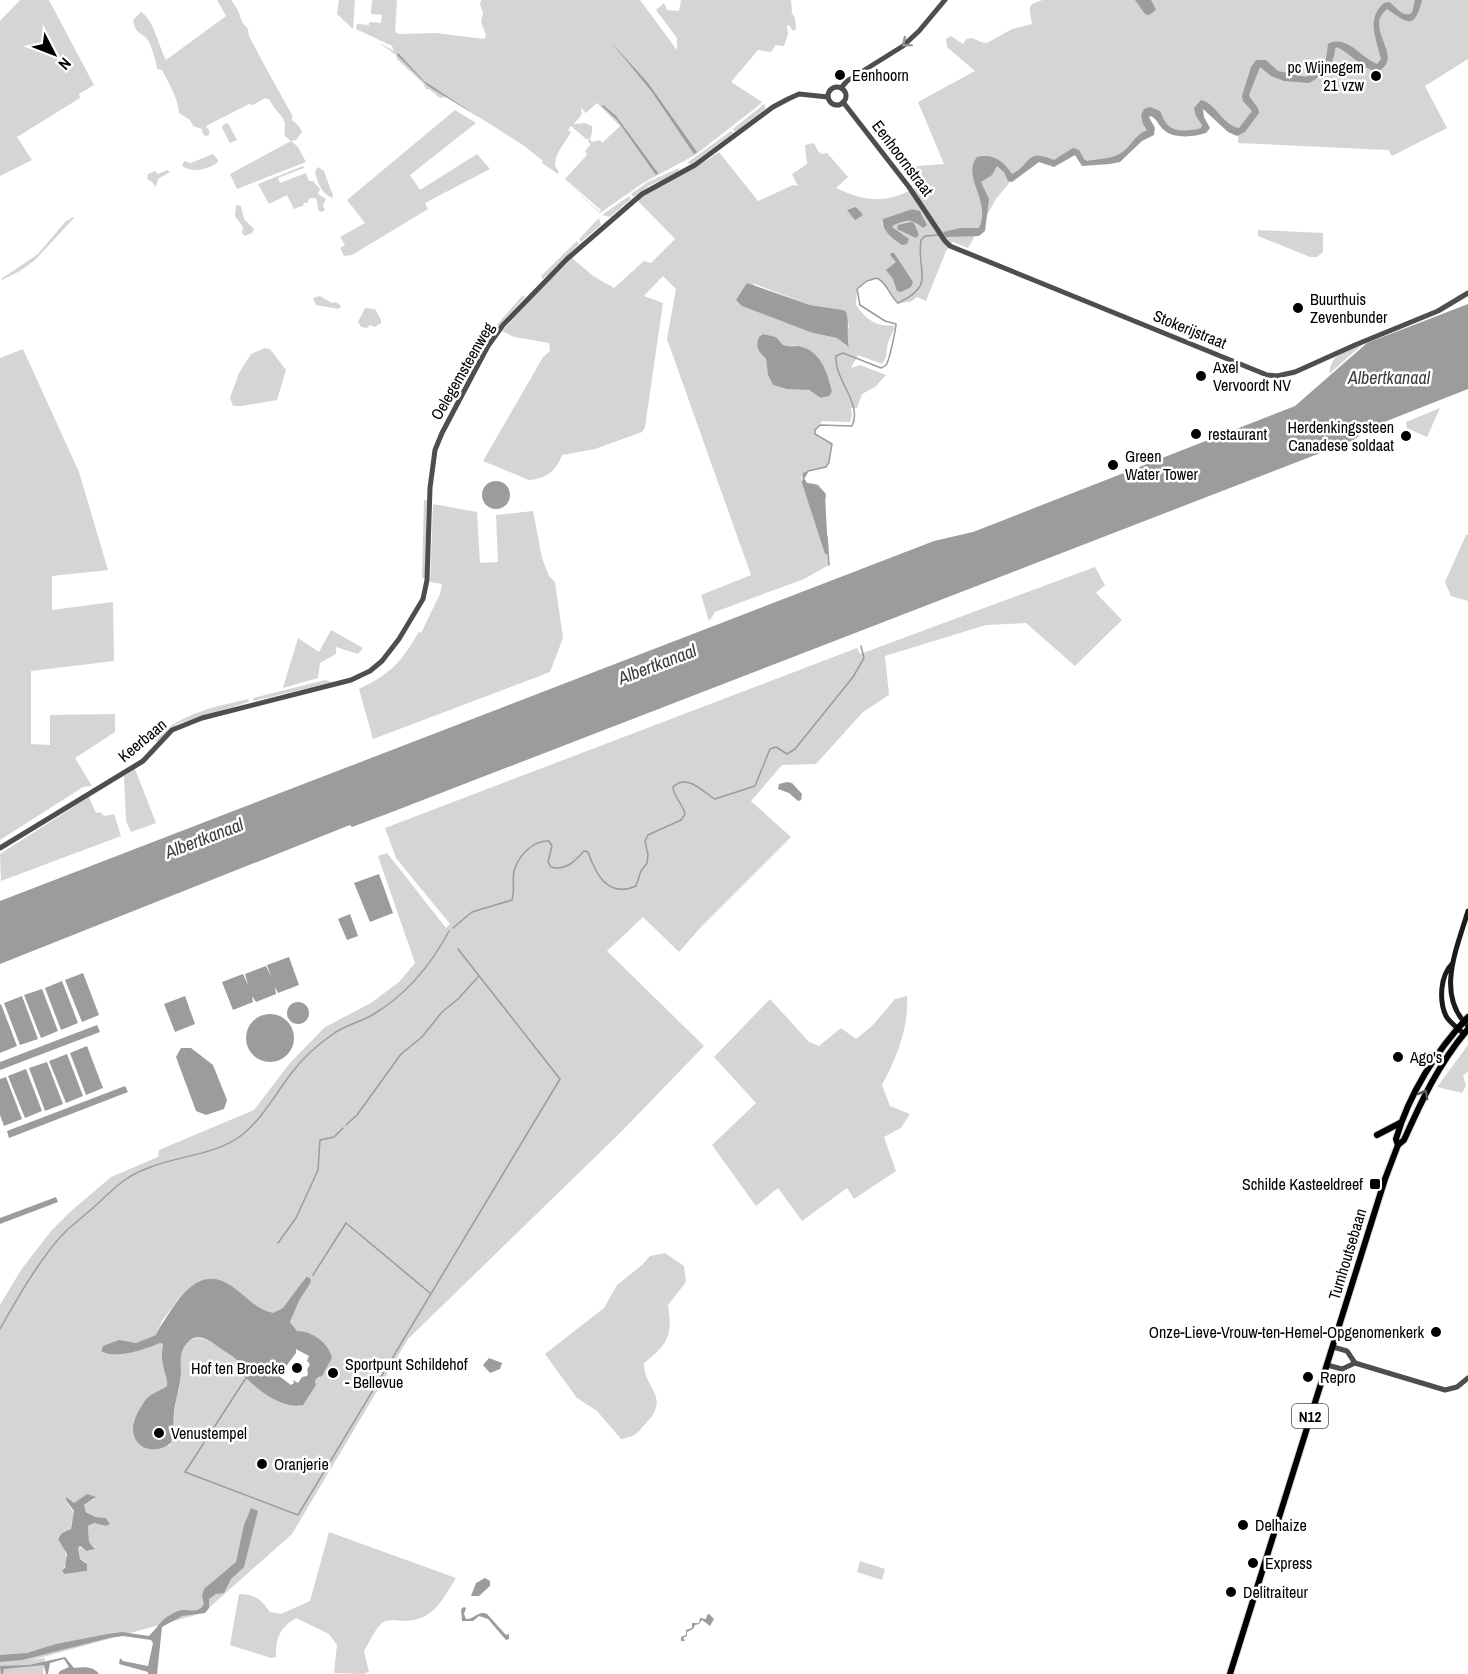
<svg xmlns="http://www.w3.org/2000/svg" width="1468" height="1674" font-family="'Archivo Narrow',sans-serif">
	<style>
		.green { fill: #d5d5d5; fill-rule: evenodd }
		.water { fill: #9c9c9c; fill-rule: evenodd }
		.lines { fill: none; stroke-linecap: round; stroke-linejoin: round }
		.stream { stroke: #9c9c9c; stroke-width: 1.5 }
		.primary-casing { stroke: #dbdbdb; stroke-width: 8 }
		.tertiary { stroke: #4e4e4e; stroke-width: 5 }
		.secondary { stroke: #1b1b1b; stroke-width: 5 }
		.primary { stroke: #000; stroke-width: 6 }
		.oneway { stroke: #959595 }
		.oneway2 { stroke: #595959 }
		.poi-dot { fill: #000; stroke: #fff; stroke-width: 2 }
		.labels { text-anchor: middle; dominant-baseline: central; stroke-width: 5; stroke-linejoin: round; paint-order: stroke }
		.shield { fill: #fff; stroke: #4c4c4c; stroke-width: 1.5 }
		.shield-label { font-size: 15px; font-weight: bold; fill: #000 }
		.poi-label { font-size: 16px; fill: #000; stroke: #fff; text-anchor: start }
		.street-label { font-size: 16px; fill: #000; stroke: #fff }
		.water-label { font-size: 18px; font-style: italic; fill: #3d3d3d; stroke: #fff }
	</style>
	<rect width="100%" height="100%" fill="#fff"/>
	<g class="green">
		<polygon points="20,0 49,0 94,85 79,94 80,98 17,137 32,160 0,176 0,21"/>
		<path d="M217,0H231L238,10L242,22L248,29L249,36L267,70L292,115V120L298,125L302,132L296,140L291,141L285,136C284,132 285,128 285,124C283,114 273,110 270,100L265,98L253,105L249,104L206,126L210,132L208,136L203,135L202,129L193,126L190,120L179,113C178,98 169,84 162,70L157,69C157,63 151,44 147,39C141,31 136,36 133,20L141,12C154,20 159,47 166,60L226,16Z"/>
		<polygon points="339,0 355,0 353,29 337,14"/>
		<path d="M372,0H397L395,32L399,34L436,33L484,39L486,35L481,22L483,13L480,4L481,0H640L677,50V38L656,10L664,3L667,10L679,11L681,0H791L792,13L795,18L796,29L793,31L789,25L787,26L788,34L784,46L776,45L771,52L758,50L731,82L762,102L758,106L695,155L643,183L600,213L563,179L600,212L601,210L565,179L586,156L587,154L585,151L591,144L588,142L589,139H586L571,126L568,130L571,132C565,144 555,152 555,166L559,172L558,174L542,163L543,161L523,145L447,97L440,98L429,89H426L423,83L397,59L396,55L378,42L394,51L392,46L356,29L357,24L369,25V22L381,23L382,15L371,14ZM597,103L620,126L602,143L600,140L592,142L590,139L592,132V126L585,123L574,124L582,114L581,108L586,113Z"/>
		<path d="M1043,0H1468V59L1425,86L1447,128L1392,156L1388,150L1238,143V132L1211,111L1201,106L1205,123L1201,132L1171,131L1158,116L1146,115L1150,128L1120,158L1089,164L1077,153L1057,162L1037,159L1014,177L996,199L968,248L953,242L946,251L926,301L917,297L912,301L896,304L898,302C888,294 889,285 877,278L867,281L857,289L856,305C865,318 876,328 893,325L895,328L888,342L886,357L882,364L858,355L851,368L860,365L886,375L875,387L862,394L857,408H851L852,415L850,422L822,421L815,432L819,438L832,444L829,462L826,467L805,472L801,478L825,554H828L829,565L804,579L715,612L709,621L701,595L751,575L667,339L676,289L663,276L644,296L663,303L645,427L642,432L595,449L562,455C557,469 547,479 529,480L483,461L543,357L550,351L549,343L514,337L502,331L546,283L572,258L593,276L614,288L644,261L651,263L675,239L637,200C663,182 693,171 719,152L758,201L793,185L798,186L792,174L807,164L805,145L814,143L818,151L822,154L827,153L848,177L836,188C866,202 885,204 915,188L904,172L917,166L944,164L918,102L975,71L947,47L946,39L951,36L963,44L966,39L972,38L981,42L987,43L1012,29L1032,24C1029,7 1026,5 1043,0ZM912,209L920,211L924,218L916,222L910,220L893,225L892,227L899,233L892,237L882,224L883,219ZM752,283L810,305L843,310L849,325L847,337L849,346L837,338L813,333L788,322ZM763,334L776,337L783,345C789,347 793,345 798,346C821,351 826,370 832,390L824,398C818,396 815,393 810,391C799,386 785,389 773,385L768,375L766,359L760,353Z"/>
		<polygon points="764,104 765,105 765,109 735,132 733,129"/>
		<polygon points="455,110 476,123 410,175 420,190 477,154 490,169 425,203 428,209 352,255 344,256 340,248 345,245 340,237 365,223 347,200"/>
		<polygon points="228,123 237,140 230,143 222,128 223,125"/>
		<polygon points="731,131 733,133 691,164 687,163"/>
		<polygon points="291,141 298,147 306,162 237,189 230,174"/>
		<path d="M213,154L218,160L217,163C207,170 192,173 182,166L184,161L191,163Z"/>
		<polygon points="303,166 304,168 278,178 280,183 306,173 309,181 313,181 320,189 318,194 326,199 323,205 325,210 321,212 318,210 317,201 316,198 310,198 307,203 303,203 304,205 294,209 287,195 269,204 258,184"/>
		<path d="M318,167L324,171C327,180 330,187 333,195L332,198C321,193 317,182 315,171Z"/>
		<polygon points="679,168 678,172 649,186 633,197 631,194 648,182"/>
		<polygon points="167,170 170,172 158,179 156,187 152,182 147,179 148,174 155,171 158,174"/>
		<polygon points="629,196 631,199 610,217 602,215"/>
		<polygon points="236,205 241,206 244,219 254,229 252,233 245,236 242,233 243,227 235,216"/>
		<polygon points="73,217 74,218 35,260 20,271 2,280 1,279 38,254 65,222"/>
		<polygon points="599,218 601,225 581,242 579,239"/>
		<polygon points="1258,230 1323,233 1323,252 1317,257 1310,257 1258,236"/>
		<polygon points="577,241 579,244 543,279 541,276"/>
		<polygon points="523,295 525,297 497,328 495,327"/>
		<polygon points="320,296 332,303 336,302 341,306 339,309 316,305 313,298"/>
		<polygon points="365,308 375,309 381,320 381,323 375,327 370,325 367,328 361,327 358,322"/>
		<path d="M1363,344L1329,374C1332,352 1344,353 1363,344Z"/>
		<polygon points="265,348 270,349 286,370 277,400 242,406 233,406 230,398 239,373 251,354"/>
		<polygon points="23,349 79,472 108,570 52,576 52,610 113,602 114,661 31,671 31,744 50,745 50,715 115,714 115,732 75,758 92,786 83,787 0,840 0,358"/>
		<polygon points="1440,408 1427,437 1407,428 1406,422"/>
		<polygon points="424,500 427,500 425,578 422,578"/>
		<path d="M433,504L477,512L480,563L498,562L496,515L533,511L542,558L549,576L555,582L563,638L550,672L373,739L359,689C392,673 400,663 419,632L421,633L440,594L442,584L430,582Z"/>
		<polygon points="1466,535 1468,535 1468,601 1451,596 1445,582"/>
		<path d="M1095,567L1105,585L1096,593L1122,620L1075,666L1026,623L986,625L885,656L889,695L863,712L816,764L782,765L751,801L791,837L701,927L679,952L643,917L607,951L704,1046L622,1131L408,1339L292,1534L203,1613L32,1660L45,1658L43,1674H0V1305L21,1270L51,1231L70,1212L111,1177L158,1157L159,1150L254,1110L290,1063L325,1027L371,1003L399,982L415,963L378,856L387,853L446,928L450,924L396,858L385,828L857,648L860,654ZM305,1277L311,1282L299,1301L290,1322L297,1331L311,1334L325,1344L320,1378L317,1377L315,1381L316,1385L300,1406C277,1404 257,1390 242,1374C244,1359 226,1352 216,1345C197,1331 179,1340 179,1364C179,1372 181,1365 181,1373C181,1387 175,1401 174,1415C174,1422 175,1430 173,1438C172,1443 172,1442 169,1446L133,1423L144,1402L167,1386C168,1378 164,1373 163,1365C161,1358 162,1351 163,1344L160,1343C141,1352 124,1352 103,1353L101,1348L128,1343H136L156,1335L162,1321L178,1299L225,1283C236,1291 264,1319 278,1312C290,1306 298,1288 305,1277ZM87,1494L95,1499L84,1505L86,1511L94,1517L106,1518L110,1524L106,1526L94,1523L88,1526L89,1542L95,1548L90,1551L78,1547L80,1559L86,1562L85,1572C79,1570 70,1572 64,1574L62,1570C72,1559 64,1549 58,1539L63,1532L70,1531L74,1513L65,1499L74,1503Z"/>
		<polygon points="331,630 363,648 358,654 336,647 336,654 320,663 318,678 283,688 298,638 319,652"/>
		<polygon points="325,680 333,682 254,701 253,698"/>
		<path d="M248,699L249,702L180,723L171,728L157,742L155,740C179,713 215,707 248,699Z"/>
		<polygon points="135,769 156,823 131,832 126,821 124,776"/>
		<polygon points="89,797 96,813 100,812 104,816 114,814 121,836 1,881 0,854"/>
		<path d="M907,996C909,1027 897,1057 882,1085L890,1106L910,1114L901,1128L884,1137L896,1171L854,1199L847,1188L802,1221L778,1188L756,1206L712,1145L756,1103L714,1057L770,999L809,1042L819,1046L841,1028L856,1039L872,1026L895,999Z"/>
		<polygon points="1468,1045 1468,1071 1463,1076 1466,1086 1462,1093 1437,1087"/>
		<path d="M665,1253L684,1266L686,1282L668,1305C673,1334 668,1345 644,1363C643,1388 671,1396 647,1422C636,1434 637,1436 621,1439L597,1411L577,1398L545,1354L604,1308L617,1285L642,1265L650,1256Z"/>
		<path d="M329,1532L456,1578C442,1600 434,1620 405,1621C397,1621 389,1618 382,1623C375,1629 369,1643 364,1651L369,1672L363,1674L334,1673L337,1645L329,1634L296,1618C280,1627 275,1639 276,1657L271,1658L230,1645L239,1594C255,1594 261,1599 270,1612L281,1614L310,1601Z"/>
		<polygon points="860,1561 885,1569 882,1580 857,1572"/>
	</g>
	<g class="water">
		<polygon points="1135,0 1151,0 1156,10 1149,15 1145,14"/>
		<path d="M1415,0H1422C1414,32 1407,22 1387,9C1362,29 1407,57 1377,72C1362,68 1351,54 1337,47L1335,49C1335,64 1322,76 1309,83L1284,81L1271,76L1260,67L1249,95C1252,103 1259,105 1259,113L1245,132L1237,136L1228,132L1203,109L1204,117L1210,128L1206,133C1194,137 1173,139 1164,130C1158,125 1158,120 1151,116L1149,117L1155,128L1154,135L1142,141L1120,162L1110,164L1082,166L1075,155L1054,167L1039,162L1012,182L1008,181L1004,172L997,166L992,175L981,182L989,199L985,231L979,236L946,237L943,232L960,228H979C992,201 961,177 977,157C994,153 1004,162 1012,174C1032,164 1025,148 1054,160L1073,148L1079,150L1084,159L1087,161C1097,159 1112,159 1121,153C1132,146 1134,135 1147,130L1143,124L1141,115L1144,109L1150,107L1160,111C1162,115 1164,121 1167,124C1173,133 1192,131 1201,128L1202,125L1196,116L1194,108L1201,100C1216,103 1222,125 1239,128L1252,111L1243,101L1242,96L1251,67L1256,60H1266L1278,71L1306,77L1326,59L1328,44C1347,34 1361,58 1377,64L1381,59C1376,37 1366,19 1384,3L1389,2C1397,7 1402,18 1412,13Z"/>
		<polygon points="611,42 648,83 697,152 694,154 652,92"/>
		<polygon points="398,53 424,81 480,118 428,86 397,55"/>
		<polygon points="603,105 616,116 658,173 656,175 617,120 602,106"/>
		<polygon points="856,207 863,215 855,220 847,210"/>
		<path d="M912,209L920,211L927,225L923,228C910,218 909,220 894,225L892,227L909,239L907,244L902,245C893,239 881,230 883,219Z"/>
		<polygon points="911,222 914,223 919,235 916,238 897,229 898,225"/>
		<polygon points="891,253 894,253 913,282 911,287 901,292 897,291 893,279 886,270 896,262 890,255"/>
		<path d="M747,283L810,305L843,310L846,312C850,324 846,335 849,347L837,338L813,333L742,306L736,300Z"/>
		<polygon points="1468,304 1468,389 1369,428 1354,440 392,812 352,827 350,825 0,964 0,901 934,541 973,532 1295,406 1367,343"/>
		<path d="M763,334L776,337L783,345C789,347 793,346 798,346C821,350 827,372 832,391L829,396L821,398L809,390L787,389L773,385L768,375L766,359C759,352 755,348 759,337Z"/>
		<polygon points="808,471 804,478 807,483 815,484 825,494 828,554 825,554 802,483 803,473"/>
		<circle cx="496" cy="495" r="14"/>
		<polygon points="787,782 792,783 802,794 801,800 798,801 789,793 778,789 779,784"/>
		<polygon points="379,874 393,913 370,922 354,883"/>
		<polygon points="350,914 358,936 347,940 338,919"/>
		<polygon points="289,957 299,985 278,993 275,987 276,994 256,1002 252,996 253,1002 233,1010 222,982 243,974 248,985 245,974 266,966 271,976 267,965"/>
		<polygon points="83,973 99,1015 82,1022 65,980"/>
		<polygon points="62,981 78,1023 61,1030 45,988"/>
		<polygon points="42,989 58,1031 41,1038 24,995"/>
		<polygon points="22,996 38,1039 20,1045 4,1003"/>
		<polygon points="185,996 195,1024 175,1032 164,1004"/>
		<circle cx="298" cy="1013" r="11"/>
		<polygon points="1,1004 17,1046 0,1053 0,1005"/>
		<circle cx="270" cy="1038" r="24"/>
		<polygon points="97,1025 100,1032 0,1070 0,1062"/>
		<polygon points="87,1046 103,1088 86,1095 70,1053"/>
		<polygon points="181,1048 191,1048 213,1065 227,1100 224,1109 206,1115 196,1111 176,1057"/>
		<polygon points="67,1054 83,1096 66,1103 49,1061"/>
		<polygon points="47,1062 63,1104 45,1111 29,1068"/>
		<polygon points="26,1069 42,1111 25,1118 8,1076"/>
		<polygon points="6,1077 22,1119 4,1126 0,1115 0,1079"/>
		<polygon points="125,1086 128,1092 9,1138 7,1131"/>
		<polygon points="56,1197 58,1202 0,1224 0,1218"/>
		<path d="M306,1277L310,1278L311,1282L299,1301L290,1322L297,1331C312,1331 329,1343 332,1358L322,1376L317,1378L315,1381L316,1385L303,1405C282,1410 255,1388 242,1374C244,1362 232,1356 223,1350C210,1341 196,1328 184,1347C179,1356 181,1364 181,1374C180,1386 176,1399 174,1411C173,1422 175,1433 171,1443C156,1455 133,1450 133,1428C133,1420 140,1408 144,1402C150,1393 159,1392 167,1386C168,1378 164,1373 163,1365C161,1358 162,1351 163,1344L160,1343C147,1349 113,1360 101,1351L103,1346L119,1340L136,1343L156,1335C161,1324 167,1317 173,1307C184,1292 200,1272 222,1281C242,1289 252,1309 273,1313L283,1308ZM296,1349L309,1356L307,1361L310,1364L307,1370L308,1373L307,1376L302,1377L298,1383L293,1380L294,1383L291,1385L279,1376L296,1353Z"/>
		<polygon points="489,1358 502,1363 500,1369 490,1373 483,1365"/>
		<polygon points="87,1494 96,1497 84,1505 86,1512 95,1517 106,1518 110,1524 106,1526 94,1523 88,1526 89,1542 95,1549 87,1551 80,1546 78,1548 80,1559 87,1564 87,1571 64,1574 62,1570 65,1568 67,1554 58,1539 62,1533 71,1529 74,1511 66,1500 66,1497 74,1503"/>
		<path d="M251,1508L258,1511L244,1567L231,1579L224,1593L216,1594L209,1599V1608L205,1613L182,1616L162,1627L157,1674H148V1672L119,1664L120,1658L123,1661L148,1666L153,1643L151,1640L123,1636L109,1638L22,1660L0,1662V1655L27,1653L56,1644L108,1634L122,1632L149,1636C160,1625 161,1618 178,1611C187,1607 197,1616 204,1604L202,1596L204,1589L236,1562L244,1525Z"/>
		<polygon points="485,1578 490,1581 490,1586 479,1596 471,1596 476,1583"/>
		<path d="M464,1607L466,1608L464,1614L466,1619C474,1620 478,1610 487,1614L506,1635L509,1634V1639L506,1640L488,1619L479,1616L473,1621H462L461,1609Z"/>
		<polygon points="709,1614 714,1619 710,1626 702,1620 699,1624 695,1625 693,1629 687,1632 687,1636 683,1638 685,1641 681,1641 681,1637 686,1635 686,1630 692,1628 692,1623 699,1623 700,1618 706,1619 707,1615"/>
		<path d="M65,1657L74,1668C84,1667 93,1666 99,1674H58L60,1671L69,1667L64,1659L50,1663L48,1674H46L44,1665L4,1669L3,1674H1L0,1666L29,1665Z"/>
	</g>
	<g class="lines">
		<g class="stream">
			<path d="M804,478L808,471L826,467L829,462L832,444L815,434V430L820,425L852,426C863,403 834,380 836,356L843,353L881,368C883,367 885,366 886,365C889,362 896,329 896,324L885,321L860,305L857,289L867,281L877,278C889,285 888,294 898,303C937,285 916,272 921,240L925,236L938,235"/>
			<polyline points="817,485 825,494 825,498"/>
			<polyline points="827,536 829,565"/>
			<path d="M453,928L472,912L512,900C515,890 512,881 514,871C518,856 533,840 549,841L552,846L548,862L551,867C566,871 575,861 584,851L588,852C596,875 608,898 636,886L641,871L647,863L648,855L645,841L648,835L681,820L685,814C683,804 674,798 673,787C687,773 703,792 715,799L755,786L770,749L776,747L787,754L795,749L853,677L864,658L861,646"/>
			<polyline points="346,1125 357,1115 401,1054 422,1037 442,1012 458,999 479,976"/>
			<polyline points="278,1243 296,1218 318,1170 320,1140 334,1137 343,1128"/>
			<polyline points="313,1275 346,1223 430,1293"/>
			<path d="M0,1329C16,1300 43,1254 66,1231C75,1223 85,1215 94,1207C114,1189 122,1178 148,1168C179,1155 214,1156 242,1135C262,1119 275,1095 290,1075C301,1060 317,1045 333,1034C345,1025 361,1022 374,1014C407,994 431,965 449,931"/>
			<polyline points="246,1378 185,1472 298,1515 560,1079 458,949"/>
		</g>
		<g class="primary-casing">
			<g id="primary">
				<polyline points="1377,1135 1400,1123"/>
				<path d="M1398,1145L1396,1139C1409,1094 1436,1051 1468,1017"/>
				<path d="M1230,1674L1385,1179L1398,1145L1404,1140C1422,1100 1439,1063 1468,1029"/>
			</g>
		</g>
		<g class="tertiary">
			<circle cx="837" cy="96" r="9"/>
			<polyline points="841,88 847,81 903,46 919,31 945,0"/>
			<polyline points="843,102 909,187 945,241 950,246 1267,375 1277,376 1295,372 1355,345 1438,311 1468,293"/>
			<polyline points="0,848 143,761 172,730 202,718 351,680 370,671 382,661 399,639 423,599 427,580 430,488 435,450 442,433 472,376 488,346 503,325 567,259 642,194 695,165 773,107 788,99 799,94 828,97"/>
			<polyline points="1333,1347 1347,1351 1355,1363"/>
			<polyline points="1327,1365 1342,1369 1355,1363 1445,1390 1457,1387 1468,1378"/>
		</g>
		<g class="secondary">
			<path d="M1468,911C1457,948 1435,995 1468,1026"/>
			<path d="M1452,964C1440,976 1439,1001 1446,1016C1450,1023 1458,1028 1464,1034"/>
		</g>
		<use href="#primary" class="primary"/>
	</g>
	<defs><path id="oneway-chevron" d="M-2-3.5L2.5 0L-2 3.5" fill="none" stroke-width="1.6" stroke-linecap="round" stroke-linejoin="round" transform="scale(1.5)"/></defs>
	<use class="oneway" href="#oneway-chevron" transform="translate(906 43) rotate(140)"/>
	<use class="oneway2" href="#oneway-chevron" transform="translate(1424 1094) rotate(-61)"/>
	<g class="poi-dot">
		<circle cx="840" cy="75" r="6"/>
		<circle cx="1376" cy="76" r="6"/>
		<circle cx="1298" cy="308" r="6"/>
		<circle cx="1201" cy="376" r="6"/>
		<circle cx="1196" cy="434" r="6"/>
		<circle cx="1406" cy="436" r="6"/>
		<circle cx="1113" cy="465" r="6"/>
		<circle cx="1398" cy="1057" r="6"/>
		<rect x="1369" y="1178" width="12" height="12" rx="3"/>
		<circle cx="1436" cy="1332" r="6"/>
		<circle cx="297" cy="1368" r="6"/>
		<circle cx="333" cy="1373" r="6"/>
		<circle cx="1308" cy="1377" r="6"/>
		<circle cx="159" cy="1433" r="6"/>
		<circle cx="262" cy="1464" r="6"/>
		<circle cx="1243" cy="1525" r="6"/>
		<circle cx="1253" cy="1563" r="6"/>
		<circle cx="1231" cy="1592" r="6"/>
	</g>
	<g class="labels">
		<rect class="shield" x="1292" y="1404" width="36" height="24" rx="4.5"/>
		<g class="shield-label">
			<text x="1310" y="1416">N12</text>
		</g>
		<g class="poi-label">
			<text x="1364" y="67" text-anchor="end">pc Wijnegem<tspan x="1364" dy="18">21 vzw</tspan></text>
			<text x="852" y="75">Eenhoorn</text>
			<text x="1310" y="299">Buurthuis<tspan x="1310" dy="18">Zevenbunder</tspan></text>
			<text x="1213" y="367">Axel<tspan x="1213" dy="18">Vervoordt NV</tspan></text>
			<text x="1394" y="427" text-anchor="end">Herdenkingssteen<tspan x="1394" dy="18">Canadese soldaat</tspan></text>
			<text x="1208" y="434">restaurant</text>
			<text x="1125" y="456">Green<tspan x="1125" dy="18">Water Tower</tspan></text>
			<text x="1410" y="1057">Ago's</text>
			<text x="1363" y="1184" text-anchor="end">Schilde Kasteeldreef</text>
			<text x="1424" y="1332" text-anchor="end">Onze-Lieve-Vrouw-ten-Hemel-Opgenomenkerk</text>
			<text x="345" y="1364">Sportpunt Schildehof<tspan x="345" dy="18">- Bellevue</tspan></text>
			<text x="285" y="1368" text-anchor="end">Hof ten Broecke</text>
			<text x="1320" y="1377">Repro</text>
			<text x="171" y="1433">Venustempel</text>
			<text x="274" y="1464">Oranjerie</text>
			<text x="1255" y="1525">Delhaize</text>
			<text x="1265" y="1563">Express</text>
			<text x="1243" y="1592">Delitraiteur</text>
		</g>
		<g class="street-label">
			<text transform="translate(903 158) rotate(53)">Eenhoornstraat</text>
			<text transform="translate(1190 329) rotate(22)">Stokerijstraat</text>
			<text transform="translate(462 371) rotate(-60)">Oelegemsteenweg</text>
			<text transform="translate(142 740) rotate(-40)">Keerbaan</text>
			<text transform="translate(1347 1254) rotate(-73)">Turnhoutsebaan</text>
		</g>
		<g class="water-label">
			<text x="1389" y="377">Albertkanaal</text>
			<text transform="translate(657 664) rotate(-21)">Albertkanaal</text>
			<text transform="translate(204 838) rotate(-21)">Albertkanaal</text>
		</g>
	</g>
	<g transform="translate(54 54) rotate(132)" stroke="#ffffff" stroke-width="4.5" paint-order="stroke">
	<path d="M0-4.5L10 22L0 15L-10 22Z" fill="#000000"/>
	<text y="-9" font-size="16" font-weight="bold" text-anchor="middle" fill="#000000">N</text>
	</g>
</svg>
